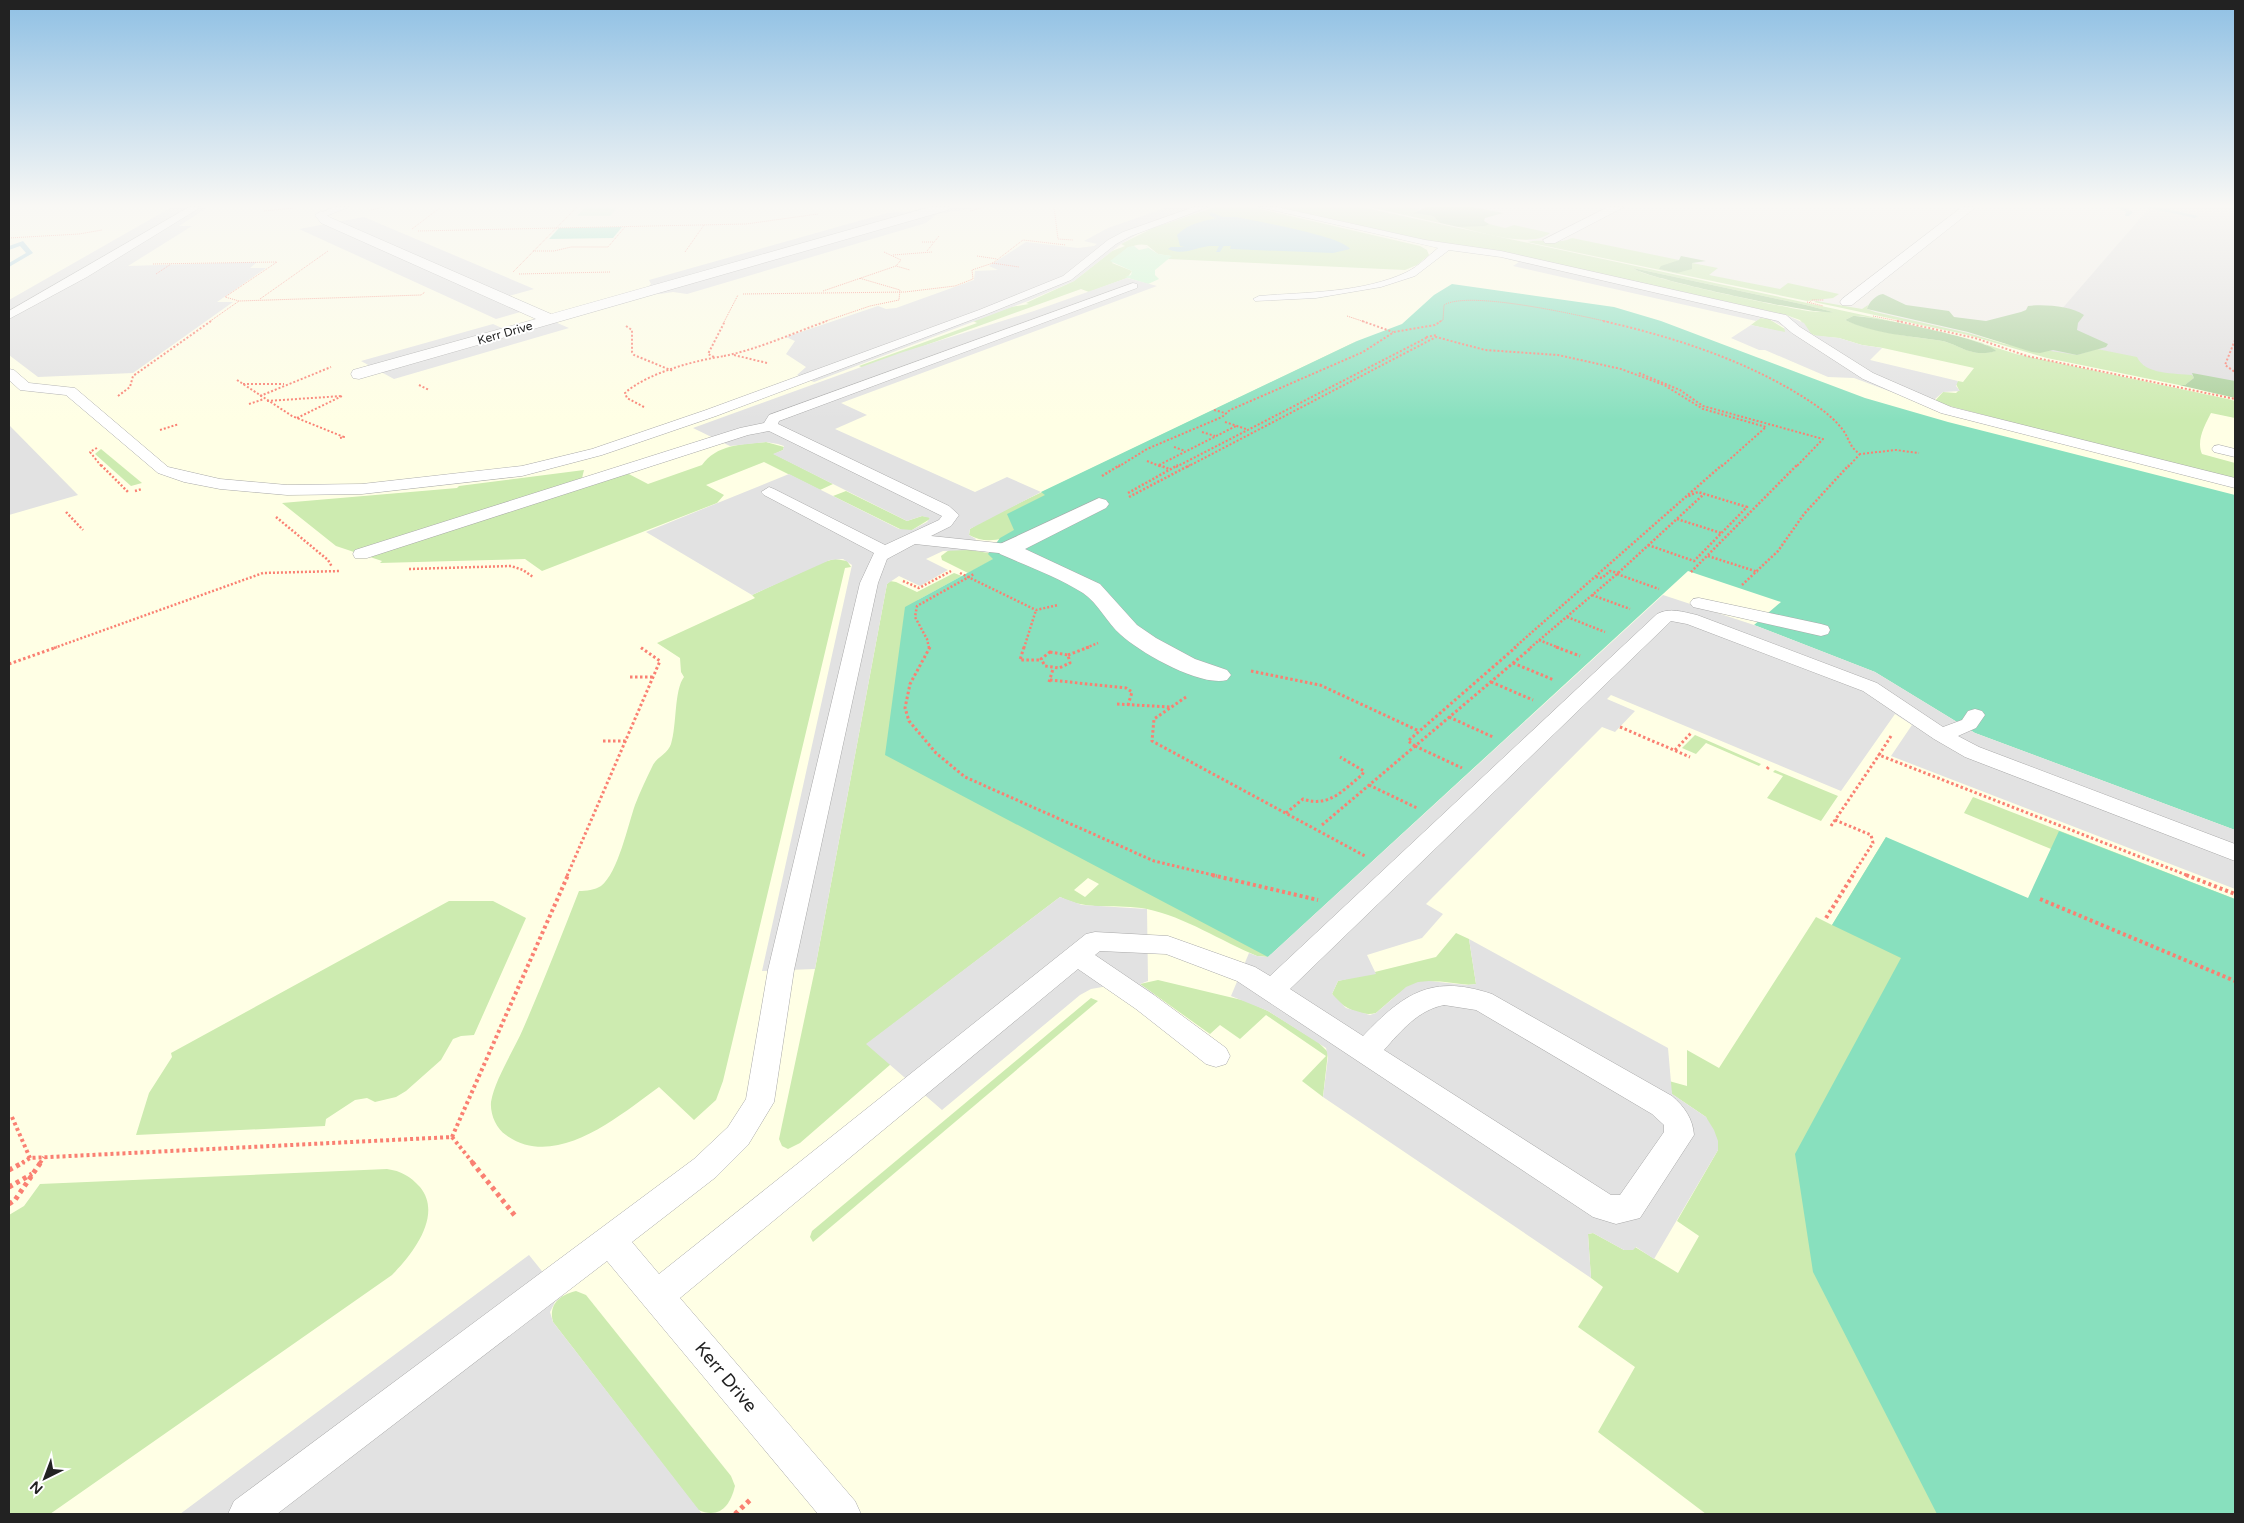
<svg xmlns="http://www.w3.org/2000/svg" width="2244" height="1523" font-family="'Varela Round',sans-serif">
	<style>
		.residential { fill: #e0dfdf }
		.education { fill: #ffffe5 }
		.grass { fill: #cdebb0; fill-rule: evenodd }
		.forest { fill: #add19e }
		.park { fill: #c8facc }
		.pitch { fill: #88e0be }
		.parking { fill: #e2e2e2 }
		.water { fill: #aad3df }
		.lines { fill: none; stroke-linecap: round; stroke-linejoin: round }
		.stream { fill: #aad3df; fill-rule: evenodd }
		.service-casing { stroke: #a9a9a9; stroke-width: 1 }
		.pedestrian-casing { stroke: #a9a9a9; stroke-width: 1 }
		.minor-casing { stroke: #a9a9a9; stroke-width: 1 }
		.path-far5 { stroke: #fa8072; stroke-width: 1; stroke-dasharray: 1 1; stroke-linecap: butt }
		.path-far4 { stroke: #fa8072; stroke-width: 2; stroke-dasharray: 2 2; stroke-linecap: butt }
		.path-far3 { stroke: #fa8072; stroke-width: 2.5; stroke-dasharray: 2 2; stroke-linecap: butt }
		.path-far2 { stroke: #fa8072; stroke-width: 3; stroke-dasharray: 2.5 2.5; stroke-linecap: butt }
		.path-far1 { stroke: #fa8072; stroke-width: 4; stroke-dasharray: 3 3; stroke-linecap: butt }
		.path { stroke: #fa8072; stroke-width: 5; stroke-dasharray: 4 4; stroke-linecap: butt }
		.service { fill: #fff; fill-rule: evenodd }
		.pedestrian { fill: #fff; fill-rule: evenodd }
		.minor { fill: #fff; fill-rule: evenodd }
		.labels { text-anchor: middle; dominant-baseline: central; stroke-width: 4; stroke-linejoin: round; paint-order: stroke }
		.far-street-label { font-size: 12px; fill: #222; stroke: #fff }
		.near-street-label { font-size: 18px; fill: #222; stroke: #fff }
	</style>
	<rect width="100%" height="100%" fill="#f2efe9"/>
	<polygon class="residential" points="2150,207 2235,207 2235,395 2029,347"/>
	<polygon class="education" points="9,207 1373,207 2029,347 2235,395 2235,1514 9,1514"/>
	<g class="grass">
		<path d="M1215,207H1252L1420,246L1427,250L1429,255L1417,265L1405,270L1168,259L1171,256L1158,254L1147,245C1131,242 1123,252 1112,263L1132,271L1127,278L1089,292L1081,289L863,368L859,366L977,323L973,321L1011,307L1029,304L1026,303L1074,281L1112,251L1125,246L1121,244L1153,228Z"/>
		<path d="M1276,207H1361L1947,333L1861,316H1853L1845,320C1873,332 1906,336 1936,340C1958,342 1970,359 1995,351L1983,343L1959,336L2016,354L2228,399L2235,401V418L2211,413C2205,425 2196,440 2202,454L2235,463V480L1934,402L1943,392L1956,393L1959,390L1956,384L1958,381L1963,382L1974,368L1883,348L1862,345L1839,338L1816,336L1810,333L1800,320L1786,315L1513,254L1439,243ZM1633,268L1806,305L1833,312C1822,312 1812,312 1802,310C1779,306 1643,278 1633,268Z"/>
		<polygon points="1369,207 1408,207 1419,209 1415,213 1433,216 1440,223"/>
		<path d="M1489,224L1505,228L1514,225L1550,233C1531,249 1481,232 1458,227Z"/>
		<path d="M1572,238L1679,260L1660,269L1677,273L1692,263L1718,268L1709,275L1780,289L1788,283L1839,294L1833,298L1807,301L1527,242C1543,238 1557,245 1572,238Z"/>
		<path d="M1816,301L1862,309L1868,305L1867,309L1875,312L1968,333L2005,344L2077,355L2097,349L2137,357C2145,375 2175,373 2192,375L2194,378L2185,385H2179L2047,358L1968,335L1814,302Z"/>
		<polygon points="1760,318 1769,319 1785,329 1785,333 1751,325"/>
		<path d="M1357,341L1017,533C1002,540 985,544 969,535L970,529L986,519L1211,411L1221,409L1217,408Z"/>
		<path d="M766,442L784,447L783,450L774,454L833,484L820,490L764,462L706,485L724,495L717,503L542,571L525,559L380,563L382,561L370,557L625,472L648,484L702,465C717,444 743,444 766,442Z"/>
		<polygon points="101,449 142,483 131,486 95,454"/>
		<polygon points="584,470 582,478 354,552 336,546 282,503 457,488 459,486"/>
		<polygon points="846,491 907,521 922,516 929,517 930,519 912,530 902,530 833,496"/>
		<polygon points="949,550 969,550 989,553 994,559 968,573 942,560 941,556"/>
		<path d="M835,559L847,561L851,567L845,568L723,1081L716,1100L694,1120L659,1087C620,1115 556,1171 506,1135C496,1128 490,1114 491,1102C495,1079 514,1050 523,1029C543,983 561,937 579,891C586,891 595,890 601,886C618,873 628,825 635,805C640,792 646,779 652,767C656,757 668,754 671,744C677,725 674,690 684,677L681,672L680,658L657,643L755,598L752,595L823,562Z"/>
		<path d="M954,573L962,576L918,600L1268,957L1257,956C1221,941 1185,917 1147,909C1117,903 1089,912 1060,897L867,1044L891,1064L800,1143L788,1149L782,1146L779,1139L815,969L887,584L890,581L896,582L917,592ZM1088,878L1099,884L1085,897L1074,890Z"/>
		<polygon points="1695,735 1761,764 1759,766 1706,743 1696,754 1682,748"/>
		<polygon points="1775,770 1838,796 1821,821 1767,798 1783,776 1773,772"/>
		<polygon points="1973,797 2235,899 2051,849 1964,813"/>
		<polygon points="1886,837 2235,1514 1706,1514 1598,1432 1635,1367 1578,1327 1603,1287 1591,1278 1588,1234 1593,1233 1624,1250 1635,1247 1678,1273 1699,1236 1677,1221 1718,1150 1706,1117 1672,1094 1669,1081 1687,1086 1687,1050 1719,1068 1816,917 1832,925"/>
		<polygon points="449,901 493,901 526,918 474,1035 461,1036 453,1039 441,1060 406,1091 396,1097 375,1102 367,1098 355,1100 326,1119 325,1126 136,1135 149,1093 172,1057 171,1053"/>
		<path d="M1456,933L1469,939L1476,984C1466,986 1456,983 1445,982C1410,979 1401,992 1376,1013C1360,1017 1341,1007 1332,994L1338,981L1436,957Z"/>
		<polygon points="1158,980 1246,1001 1268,1011 1318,1042 1328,1052 1323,1097 1302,1081 1326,1056 1266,1015 1240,1039 1220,1025 1210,1034 1140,984"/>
		<polygon points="1091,998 1098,1001 813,1242 810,1237 812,1231"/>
		<path d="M387,1169C401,1171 410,1176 420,1187C443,1215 413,1254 392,1275L50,1514H9V1215L24,1206L40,1184Z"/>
		<path d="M576,1291L586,1295L731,1476L735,1486C730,1506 720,1519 698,1510L553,1322C548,1304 560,1295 576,1291Z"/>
	</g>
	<g class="forest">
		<polygon points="1426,207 1473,207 1503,213 1485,218 1484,221 1489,224 1485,226 1458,227 1440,223 1433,216 1414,213"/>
		<polygon points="1681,256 1706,261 1692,263 1692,269 1677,273 1659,269 1661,266 1679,260"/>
		<path d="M1633,268L1806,305L1833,312C1817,316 1640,277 1633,268Z"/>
		<path d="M1883,294L1906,305L1949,311L1954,317L1986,321L2021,312L2026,310L2028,306C2044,304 2071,306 2084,315L2078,323L2077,330L2108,344L2106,347L2077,355L2053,350L2040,353L2032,352L1968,332L1867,309C1868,303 1877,294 1883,294Z"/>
		<path d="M1853,316C1872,316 1988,339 1996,351C1969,359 1958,342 1936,340C1908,336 1871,333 1845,320Z"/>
		<polygon points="2192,373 2235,381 2235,398 2179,385 2185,385 2194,378"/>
	</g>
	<g class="park">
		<polygon points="585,207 617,207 610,216 577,216"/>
		<polygon points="1144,245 1158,254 1172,256 1155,270 1155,275 1159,279 1148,284 1125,277 1131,275 1132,271 1110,261 1128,247 1134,246 1139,250 1148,248"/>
	</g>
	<g class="pitch">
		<polygon points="622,227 613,238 549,239 559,228"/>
		<polygon points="1452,284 1614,307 1661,321 1865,398 1948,422 2235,495 2235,830 1975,733 1875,672 1754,625 1781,602 1688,571 1268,957 885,755 905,607 993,559 988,554 1000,538 1014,530 1007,514 1045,495 1041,492 1357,341 1402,324 1434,295"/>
		<polygon points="2059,831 2235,899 2235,1514 1937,1514 1813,1272 1795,1154 1901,958 1832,925 1886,837 2028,898"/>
	</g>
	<g class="parking">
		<polygon points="172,207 208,207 179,226 192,226 128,266 257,262 250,268 266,268 217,302 233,302 133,373 38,377 9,355 9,300"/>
		<polygon points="922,207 981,207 937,214 926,223 687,294 673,292 660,294 647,288 651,284 649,280 887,213 914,211"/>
		<polygon points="1168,207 1187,208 1202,211 1141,232 1121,244 1074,281 1028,301 814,382 797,375 806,367 786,354 795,341 786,337 878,306 886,309 896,308 974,280 975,271 998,270 989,266 1026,242 1078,248 1094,246 1097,244 1084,241 1108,228"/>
		<polygon points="364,217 534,289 498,299 524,311 496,319 299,229"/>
		<polygon points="1513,254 1786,315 1804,323 1812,335 1839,338 1862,345 1882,348 1870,360 1958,381 1956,386 1960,391 1943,392 1935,399 1934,402 1948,413 1854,378 1828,377 1765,350 1759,350 1731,338 1751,325 1785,332 1784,327 1769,319 1761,318 1756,321 1513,266 1519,262 1504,258"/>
		<polygon points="1127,278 1157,286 841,403 867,415 835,429 975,492 1007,477 1041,492 970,529 969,535 976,539 969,550 943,551 926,559 948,570 920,586 899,576 887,584 815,969 762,971 852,565 843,559 830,560 752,595 646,532 789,474 899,529 912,530 927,522 930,518 922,516 907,521 773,454 783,450 784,446 778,444 766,442 730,446 693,428 900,353 1034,311"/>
		<polygon points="555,322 569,328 394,379 361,361 493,324 515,334"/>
		<polygon points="9,425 78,495 9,515"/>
		<polygon points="1663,595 1754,625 1875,672 1975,733 2235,830 2235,889 1891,756 1912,725 1895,714 1841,791 1611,695 1607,699 1635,711 1615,732 1602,727 1426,904 1443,914 1422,938 1367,955 1376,974 1338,981 1332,994 1346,1008 1370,1015 1376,1013 1406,987 1418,982 1429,981 1467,985 1476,984 1469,939 1668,1048 1672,1094 1706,1117 1714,1130 1718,1141 1718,1150 1654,1259 1636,1247 1633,1250 1624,1250 1593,1233 1588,1234 1591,1278 1323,1097 1328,1057 1326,1048 1268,1011 1231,996 1249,953 1257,956 1268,957"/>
		<polygon points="1060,897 1082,905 1147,909 1148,981 1140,984 1154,994 1141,1006 1108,986 1091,989 1080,995 942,1110 866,1044"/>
		<polygon points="529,1255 562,1296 555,1302 550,1312 553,1322 702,1514 180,1514"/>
	</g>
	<path class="water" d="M1223,217H1236C1255,221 1342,236 1350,249L1333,253L1230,249L1231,246H1209L1194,249L1180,246L1177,235C1188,223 1207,220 1223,217Z"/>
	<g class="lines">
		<g class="stream">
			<polygon points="2116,207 2124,207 2133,212 2129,216 2125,216 2126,212"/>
			<polygon points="2144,207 2157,207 2198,216 2195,218"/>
			<polygon points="1211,212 1236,223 1237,224 1232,225 1209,215"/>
			<polygon points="1226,232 1231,233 1220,252 1216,252"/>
			<path d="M1209,240L1211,243C1199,248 1181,256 1168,249L1171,247H1191Z"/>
			<polygon points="23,241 33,253 9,267 9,263 26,253 20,246 9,250 9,246"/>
		</g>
		<g class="service-casing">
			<g id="service">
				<polygon points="189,207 201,207 87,277 9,319 9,311"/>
				<polygon points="334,207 349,207 321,218 316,215"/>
				<polygon points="1194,207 1208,207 1131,236 1116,244 1071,280 987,314 716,416 602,455 522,476 362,494 287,495 220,489 184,482 158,473 66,395 20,390 9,380 9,369 14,370 29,383 75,388 168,467 220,479 287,485 362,484 522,466 592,449 706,410 979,310 1063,276 1108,240 1123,232"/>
				<path d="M1259,207H1277L1425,240L1501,251L1776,313L1786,315L1800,327L1873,373L1951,407L2235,478V488L1941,413L1863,379L1792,333L1778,321L1501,257L1449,250L1415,276L1381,287L1316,298L1255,301L1253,299L1259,296C1307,292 1363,293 1407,272C1419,266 1428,256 1438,248Z"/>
				<path d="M1133,283L1137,284V288L779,421L778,424L949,506L959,515L951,526L931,536L1008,544L1014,545L1016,549L1014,553L1008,554L915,544L887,559L878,583L794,970L774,1102L748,1145L716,1177L632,1242L659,1274L1086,934L1095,932L1168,936L1255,967L1270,976L1657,614C1670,607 1683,612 1697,615L1877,683L1943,727L1962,720L1968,711L1975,709L1982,711L1985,715L1976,728L1958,736L1979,747L2235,844V861L1965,757L1934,739L1863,691L1687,624L1671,621L1290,989L1363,1036C1404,993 1432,974 1492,994L1672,1096C1684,1106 1693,1119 1694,1135L1640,1218L1616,1224L1593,1217L1237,981L1166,954L1100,951L1095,955L1154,995L1226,1048L1230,1056L1226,1064L1216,1067L1206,1064L1136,1009L1078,969L680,1298L855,1501L861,1514H818L607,1261L277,1514H228L234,1501L694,1159L728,1127L746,1099L768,970L860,583L874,553L764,495L761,492L769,487L774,489L885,545L939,520L942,516L769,431L748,435L367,558H355L353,554L355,550L740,428L764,423L769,415ZM1444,1005L1476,1010L1652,1114L1664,1125V1132L1620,1195H1611L1384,1050C1401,1031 1418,1010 1444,1005Z"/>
				<polygon points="2219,445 2235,449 2235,457 2214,452 2212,449 2214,446"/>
				<polygon points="1699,598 1821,624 1828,626 1830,630 1828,634 1821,636 1693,607 1690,603 1693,599"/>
			</g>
		</g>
		<g class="pedestrian-casing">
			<path id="pedestrian" d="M1099,498L1106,500L1109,504L1106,508L1025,549L1100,584L1137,625L1156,638L1195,659L1227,670L1231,675L1227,680C1200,687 1141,653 1121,635C1107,623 1098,603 1083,593C1058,577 1027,566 1000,554L997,549L1000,544Z"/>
		</g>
		<g class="minor-casing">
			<g id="minor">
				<polygon points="930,207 950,207 948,210 359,379 353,378 351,374 353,370 536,319 321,223 315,215 321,211 329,217 551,314"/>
				<polygon points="1608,207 1624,207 1555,243 1545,243 1543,240"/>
				<polygon points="1962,207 1976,207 1852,305 1842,305 1840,302 1842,299"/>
			</g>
		</g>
		<g class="path-far5">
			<polyline points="1054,207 1058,239 1073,240"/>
			<polyline points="371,210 384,207"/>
			<polyline points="264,211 294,208"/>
			<polyline points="970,211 984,207"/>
			<polyline points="412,229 441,207"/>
			<polyline points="418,231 746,224 818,214"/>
			<polyline points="9,238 79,234 102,230"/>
			<polyline points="922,242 934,242"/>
			<polyline points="533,251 554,251 571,247 608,247 625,227"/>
			<polyline points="927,251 939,236"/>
			<polyline points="685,252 704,225"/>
			<polyline points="884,252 901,260 896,266"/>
			<polyline points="893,255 932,252"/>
			<polyline points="977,256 997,259"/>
			<polyline points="992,263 1019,267"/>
			<polyline points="153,264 277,262 225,297 239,301 421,295 425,292"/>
			<polyline points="513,272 577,207"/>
			<polyline points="156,274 171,264"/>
			<polyline points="519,274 610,272"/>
			<polyline points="823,291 896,266 910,270"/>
			<polyline points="743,294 905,292 955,286 973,279 972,270 993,263 1023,240 1066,245"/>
			<polyline points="260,299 328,251"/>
			<polyline points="1807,302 1823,306"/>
			<polyline points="1809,303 1812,300 1824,300"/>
			<polyline points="1347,316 1365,322"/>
			<polyline points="1873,316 1903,322"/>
			<polyline points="209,322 239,301"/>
			<polyline points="724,322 738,295"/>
			<polyline points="823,322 870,306 899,300 900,290 859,278"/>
			<path d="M1439,322L1443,320L1444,305C1469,290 1577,315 1609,322"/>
		</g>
		<g class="path-far4">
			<polyline points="1362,321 1393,332"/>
			<path d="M1603,321C1678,338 1758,364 1821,409C1829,415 1837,422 1843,430C1850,440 1849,447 1860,454L1896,450L1919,453"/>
			<polyline points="1897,321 1975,338 2027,356 2235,399"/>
			<polyline points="626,326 632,330 632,352 634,355 673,371"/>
			<polyline points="1426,337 1437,335"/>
			<polyline points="2235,340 2225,365 2235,372"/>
			<polyline points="734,355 767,363"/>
			<path d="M724,356C759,349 793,333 827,321"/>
			<polyline points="714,357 708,354 725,321"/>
			<polyline points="1639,373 1680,390 1703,406 1823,439 1796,467"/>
			<polyline points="237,380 292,416 344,437 340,438"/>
			<polyline points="243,384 284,384"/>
			<polyline points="419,385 429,390"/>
			<polyline points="118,396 130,387 133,376 211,321"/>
			<polyline points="260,396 331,367"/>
			<polyline points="267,401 342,396"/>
			<polyline points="249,404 264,399"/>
			<path d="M644,407L627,398L625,393C647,373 696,360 725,356"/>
			<polyline points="1214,410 1225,413"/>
			<polyline points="297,418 342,396"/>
			<polyline points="1225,422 1246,429"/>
			<polyline points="160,430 179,424"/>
			<polyline points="1202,432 1215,436"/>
			<polyline points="1174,447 1185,451"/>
			<polyline points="97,448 90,452 102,467"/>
			<polyline points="1147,461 1162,467"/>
			<polyline points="1159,465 1236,426"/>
			<polyline points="1118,467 1147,449 1222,417 1230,410 1363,352 1394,332 1435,325 1441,321"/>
			<polyline points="1176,467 1428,337"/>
			<polyline points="1187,467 1436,337 1485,350 1558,355 1621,369 1664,385 1703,409 1766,427 1721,467"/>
			<polyline points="1848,467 1860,454"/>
		</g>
		<g class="path-far3">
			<polyline points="101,465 129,493"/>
			<polyline points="1159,465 1169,469"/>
			<polyline points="1102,476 1120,465"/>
			<polyline points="135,491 142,489"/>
			<polyline points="1128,493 1178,465"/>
			<polyline points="1129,497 1190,465"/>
			<polyline points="66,512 83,530"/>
			<polyline points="276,517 328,560 332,567"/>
			<polyline points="1677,519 1721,533"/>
			<polyline points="1648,545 1694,561 1747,507 1698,492 1686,497"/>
			<polyline points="1708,556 1758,572"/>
			<polyline points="409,569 511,566 523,570 533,577"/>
			<polyline points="1691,572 1797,465"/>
			<polyline points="960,573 1036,610 1058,605"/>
			<polyline points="1617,574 1659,589"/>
			<polyline points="1596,577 1602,578 1610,571 1618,573"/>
			<polyline points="903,581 919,588 951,571"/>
			<polyline points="1742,585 1778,551 1804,514 1849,465"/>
			<polyline points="1592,595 1630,609"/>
			<polyline points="1567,617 1605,632"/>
			<polyline points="1539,640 1559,648"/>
			<polyline points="54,648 263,573 340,571"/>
			<polyline points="929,648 927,639 915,617 917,606 974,574"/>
			<polyline points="1024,648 1036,610"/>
			<polyline points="1086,648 1098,643"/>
			<polyline points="1514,648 1722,465"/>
			<polyline points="1530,648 1617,574 1704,494"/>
		</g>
		<g class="path-far2">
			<polyline points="930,647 910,684 905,708 909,721 936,753 965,777 1154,861 1217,876"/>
			<polyline points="1024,647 1020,660 1041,660"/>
			<polyline points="1556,647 1580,656"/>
			<polygon points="1050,652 1068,655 1070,663 1059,668 1045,666 1041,659"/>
			<polyline points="1068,655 1089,647"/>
			<polyline points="1513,663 1554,680"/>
			<polyline points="9,664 57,647"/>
			<polyline points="1251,671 1320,685 1419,731"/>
			<polyline points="630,677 653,677"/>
			<polyline points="1050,680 1126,688 1132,692 1128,705"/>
			<polyline points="1049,682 1053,669"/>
			<polyline points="1491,682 1533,700"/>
			<polyline points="1186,697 1154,719 1152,741 1365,856"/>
			<polyline points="1117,704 1170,707"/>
			<polyline points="1449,717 1493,737"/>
			<polyline points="1620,727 1690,757"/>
			<polyline points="1891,736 1879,755 2189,876"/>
			<polyline points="603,741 627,741"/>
			<polyline points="1415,746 1408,741 1516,647"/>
			<polyline points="1415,746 1462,768"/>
			<polyline points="1675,750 1692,732"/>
			<polyline points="1767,769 1770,765"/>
			<polyline points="1369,785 1417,808"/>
			<path d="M1286,813L1303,799C1329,808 1343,790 1362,775L1364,771L1340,757"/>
			<polyline points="1835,820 1871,835 1873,843 1852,876"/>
			<polyline points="1322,825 1532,647"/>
			<polyline points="1831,826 1879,755"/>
			<polyline points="567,876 660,661 640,647"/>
		</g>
		<g class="path-far1">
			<polyline points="1212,875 1318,900"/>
			<polyline points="2186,875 2235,894"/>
			<polyline points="2040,899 2235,981"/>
			<polyline points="1826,918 1853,875"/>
			<polyline points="12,1117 30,1158"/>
			<polyline points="452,1137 568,875"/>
			<polyline points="452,1137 473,1163"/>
			<polyline points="22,1163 30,1158 452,1137"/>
			<polyline points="40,1163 44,1157"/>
		</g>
		<g class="path">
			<polyline points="472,1162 516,1217"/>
			<polyline points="9,1170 24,1162"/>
			<polyline points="9,1187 32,1174"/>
			<polyline points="9,1204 15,1200 41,1162"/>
			<polyline points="735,1514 750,1500"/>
		</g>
		<use href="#service" class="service"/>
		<use href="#pedestrian" class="pedestrian"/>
		<use href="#minor" class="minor"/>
	</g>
	<linearGradient id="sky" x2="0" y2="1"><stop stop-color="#8fc0e4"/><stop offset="0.49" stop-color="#f9f8f5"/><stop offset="1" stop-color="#f9f8f5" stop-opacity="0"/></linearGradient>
	<rect width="2244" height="420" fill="url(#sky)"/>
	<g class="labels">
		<g class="far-street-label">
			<text transform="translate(505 333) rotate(-16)">Kerr Drive</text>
		</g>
		<g class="near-street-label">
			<text transform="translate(726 1377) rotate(50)">Kerr Drive</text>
		</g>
	</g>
	<rect width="2244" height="1523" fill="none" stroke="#222222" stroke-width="20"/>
	<g transform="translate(45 1478) rotate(222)" stroke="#ffffff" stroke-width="4" paint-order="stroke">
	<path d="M0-4L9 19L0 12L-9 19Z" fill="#222222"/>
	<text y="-8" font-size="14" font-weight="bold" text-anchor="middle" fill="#222222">N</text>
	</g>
</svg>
